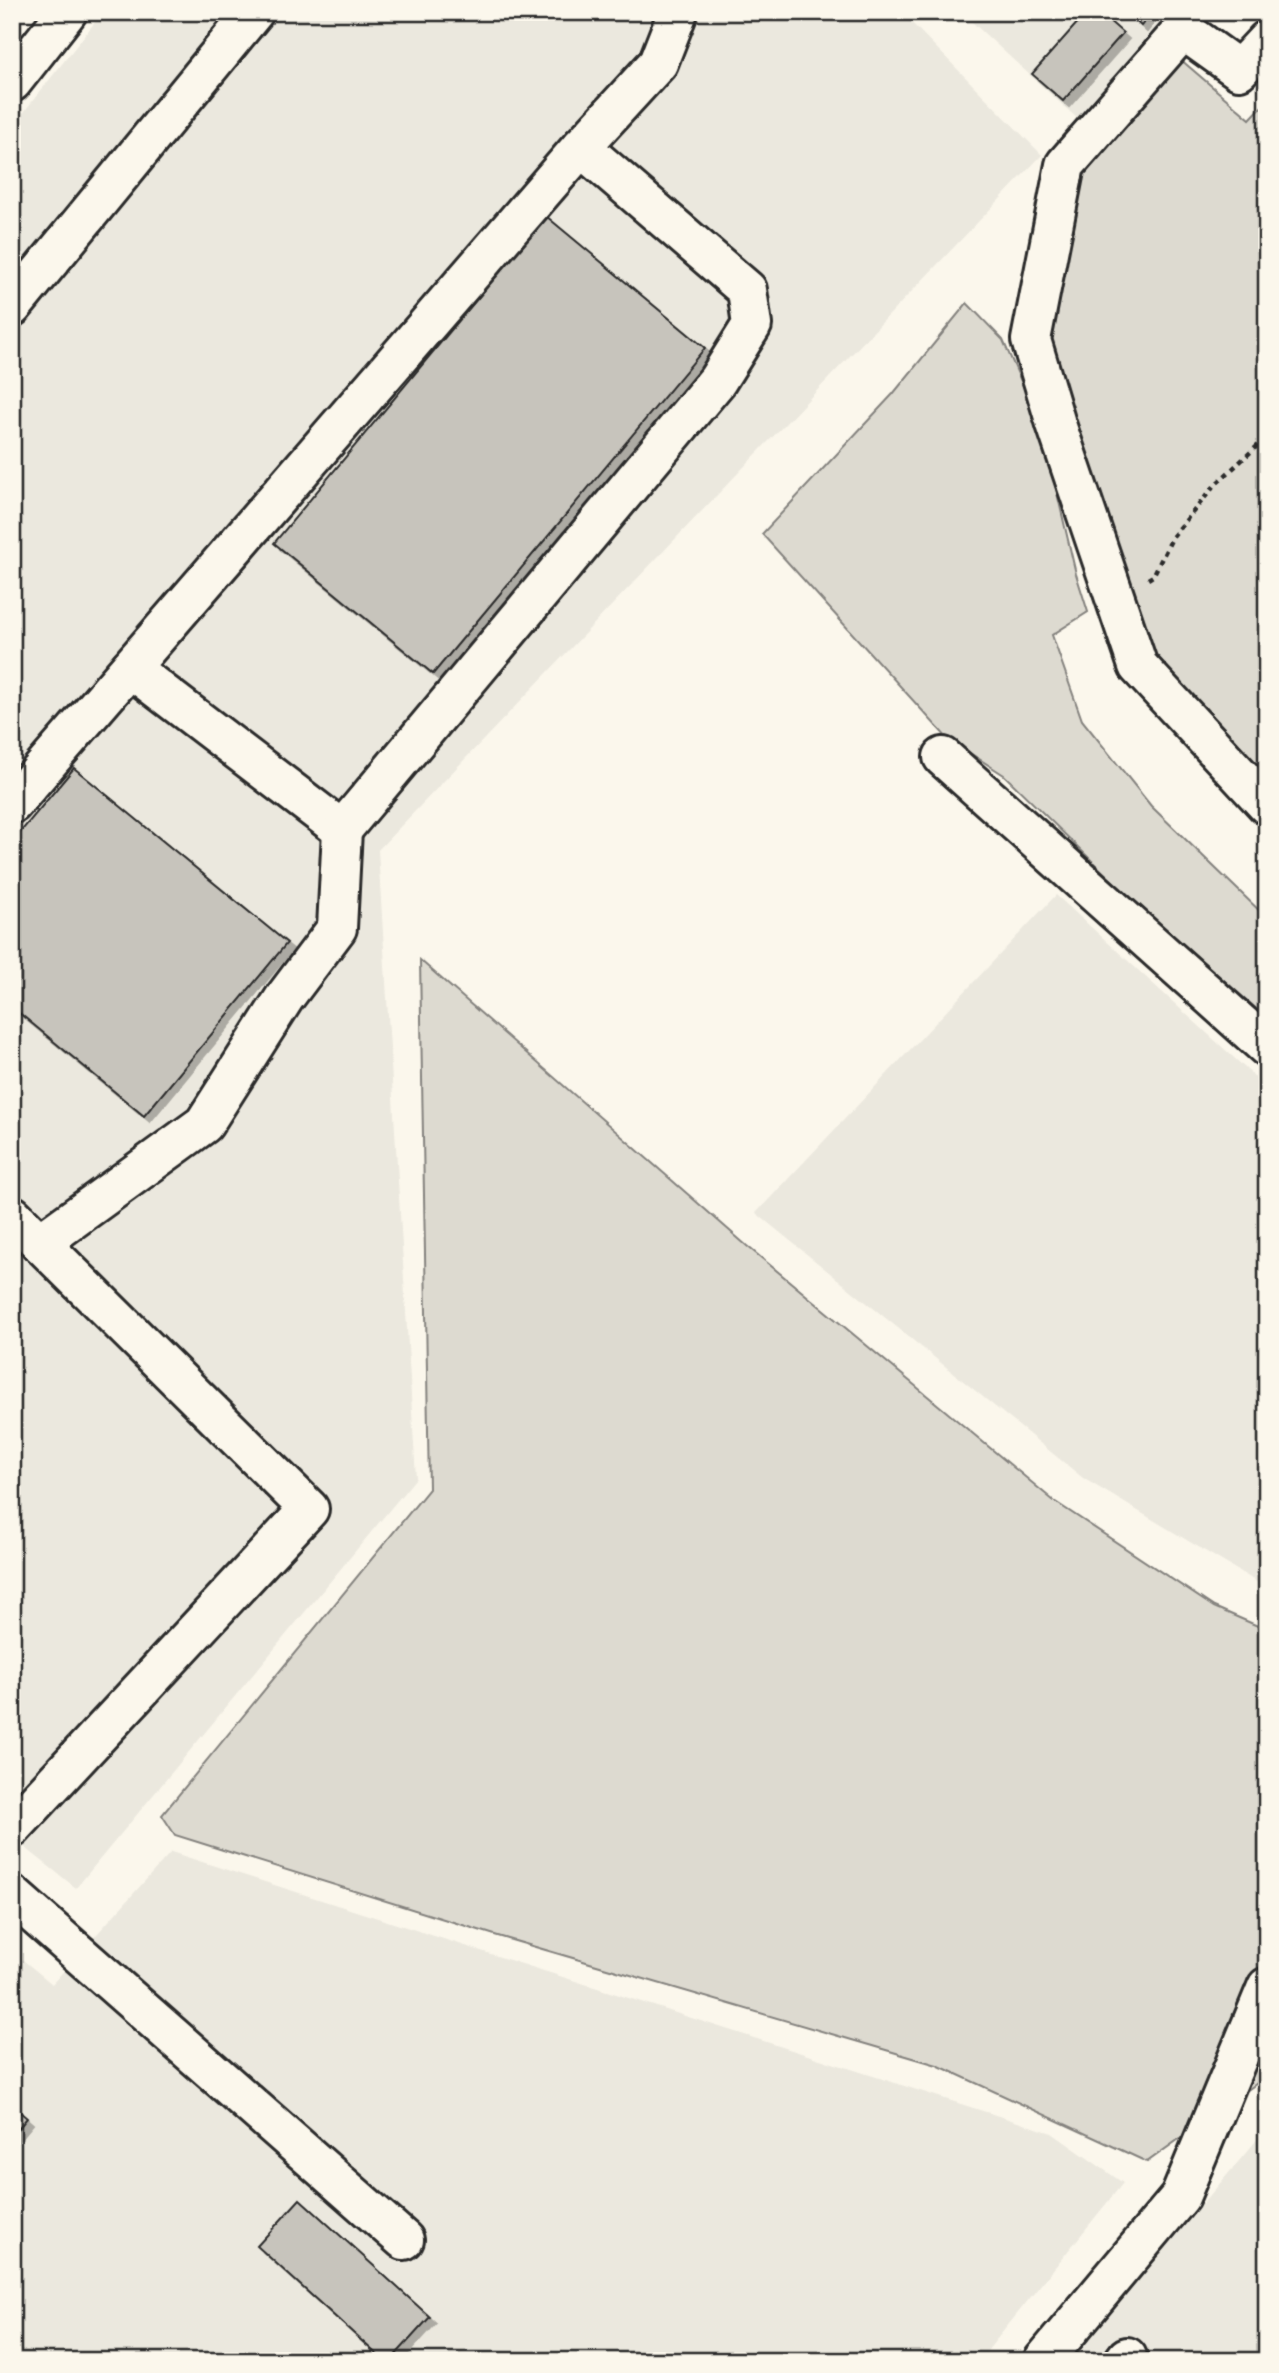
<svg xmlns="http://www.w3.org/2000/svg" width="1279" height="2373" font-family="'Playpen Sans',sans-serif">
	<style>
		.built { fill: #ebe8de }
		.green { fill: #dddad0; stroke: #84827e; stroke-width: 2 }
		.building { fill: #c7c4bc; stroke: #2b2b2b; stroke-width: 2; filter: url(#shadow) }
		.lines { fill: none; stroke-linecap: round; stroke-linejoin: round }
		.minor-casing { stroke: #2b2b2b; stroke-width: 44 }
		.path { stroke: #2b2b2b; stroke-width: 4.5; stroke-dasharray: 5 5; stroke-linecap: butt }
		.minor { stroke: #fbf7ec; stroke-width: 38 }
	</style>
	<defs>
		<filter id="shadow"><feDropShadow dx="6" dy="6" stdDeviation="0" flood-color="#0004"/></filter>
	</defs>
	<rect width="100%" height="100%" fill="#fbf7ec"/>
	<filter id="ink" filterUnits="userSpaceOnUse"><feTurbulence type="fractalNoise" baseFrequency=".0143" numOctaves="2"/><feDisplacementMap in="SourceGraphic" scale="14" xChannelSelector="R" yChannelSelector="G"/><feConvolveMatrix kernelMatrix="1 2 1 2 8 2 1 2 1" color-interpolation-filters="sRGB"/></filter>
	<g filter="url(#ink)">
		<g class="built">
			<polygon points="103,12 901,12 1042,155 378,850 416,1478 76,1888 12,1837 12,127"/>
			<polygon points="961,12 1177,12 1079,120"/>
			<polygon points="1056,895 1267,1088 1267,1588 1083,1478 756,1213"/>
			<polygon points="171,1852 1052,2133 1123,2183 979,2361 12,2361 12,1951 52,1984"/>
			<polygon points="1267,2128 1267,2361 1069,2361"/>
		</g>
		<g class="green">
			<polygon points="1173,53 1250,119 1267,101 1267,778 1145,644 1048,338 1078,165"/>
			<polygon points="967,303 1003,340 1042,429 1076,574 1088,612 1052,635 1082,720 1151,806 1267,918 1267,1018 1129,897 1004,775 948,739 762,534 893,394"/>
			<polygon points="420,960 747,1246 1054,1501 1214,1607 1267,1630 1267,2076 1147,2162 937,2065 498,1936 175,1835 162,1815 429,1489"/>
		</g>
		<g class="building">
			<polygon points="1087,12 1099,12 1123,33 1063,101 1032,74"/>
			<polygon points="1126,12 1152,12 1141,26"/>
			<polygon points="546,216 705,348 433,674 274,543"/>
			<polygon points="74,768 287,943 144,1116 12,1007 12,842"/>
			<polygon points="12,2105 27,2118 12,2136"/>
			<polygon points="300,2199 430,2317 390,2361 384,2361 257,2246"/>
		</g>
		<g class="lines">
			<g class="minor-casing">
				<g id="minor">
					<polyline points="1267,40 1239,70 1183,30 1065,165 1031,340 1056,424 1138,666 1267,805"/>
					<polyline points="12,82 67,12"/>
					<polyline points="12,307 254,12"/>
					<polyline points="130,668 342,830 717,381 752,325 747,290 581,147"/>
					<polyline points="943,757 1267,1047"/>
					<polyline points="12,804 581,147 658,63 678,12"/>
					<polyline points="12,1215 309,1509 12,1828"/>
					<polyline points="40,1243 204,1124 285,997 337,928 342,830"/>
					<polyline points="12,1895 404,2240"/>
					<polyline points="1043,2361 1180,2197 1267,1987"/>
					<polyline points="1124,2361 1127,2357"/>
				</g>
			</g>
			<polyline class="path" points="1148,579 1153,576 1173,536 1216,484 1267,437"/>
			<use href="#minor" class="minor"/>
		</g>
	</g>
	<rect width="1279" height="2373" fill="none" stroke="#fbf7ec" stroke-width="42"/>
	<rect x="21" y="21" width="1237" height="2331" fill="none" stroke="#2b2b2b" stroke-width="2.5" filter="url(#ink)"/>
</svg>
